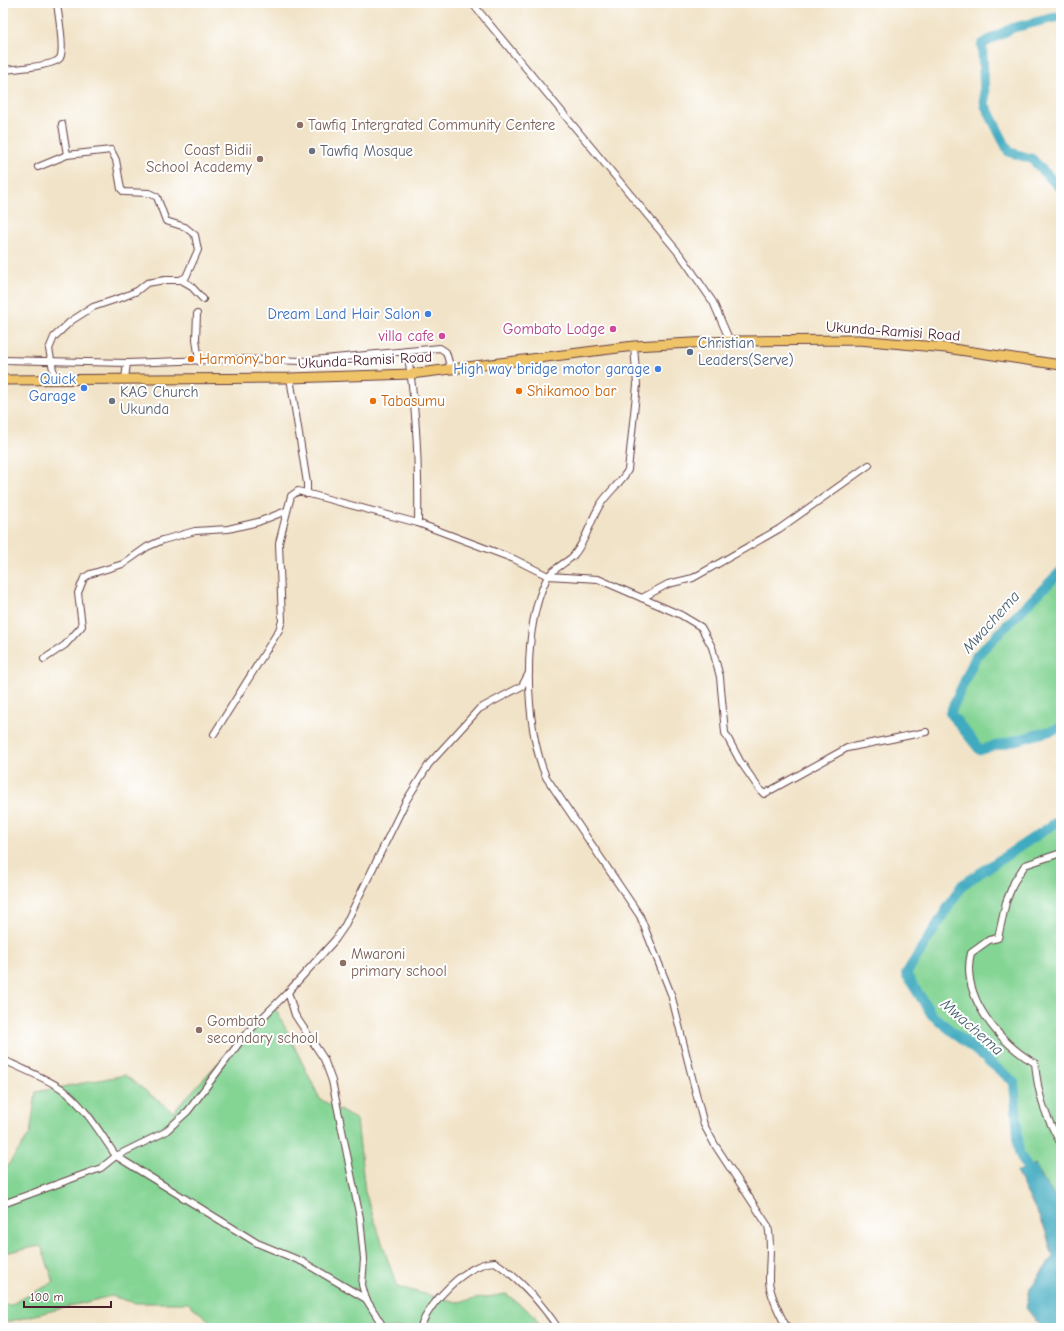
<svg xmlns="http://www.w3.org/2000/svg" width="1064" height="1331" font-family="'Comic Neue',sans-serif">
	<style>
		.green { fill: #84d494; stroke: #677a60 }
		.water { fill: #41aac0; stroke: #466476 }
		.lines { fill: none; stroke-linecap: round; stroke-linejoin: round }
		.river { stroke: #41aac0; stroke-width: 10 }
		.minor-casing { stroke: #633c42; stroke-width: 8 }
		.highway-casing { stroke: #633c42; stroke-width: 11 }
		.minor { stroke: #fff; stroke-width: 6 }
		.highway { stroke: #efc469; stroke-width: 9 }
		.education-dot { fill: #8d6e63; stroke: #fff; stroke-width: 1.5 }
		.worship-dot { fill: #6b7280; stroke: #fff; stroke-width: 1.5 }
		.shop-dot { fill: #3f7fe0; stroke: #fff; stroke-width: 1.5 }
		.hotel-dot { fill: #d1479c; stroke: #fff; stroke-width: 1.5 }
		.service-dot { fill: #5c6f8a; stroke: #fff; stroke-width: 1.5 }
		.food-dot { fill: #e8710a; stroke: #fff; stroke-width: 1.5 }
		.labels { text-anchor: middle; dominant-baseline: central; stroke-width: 4; stroke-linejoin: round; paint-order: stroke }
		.education-label { font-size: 15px; fill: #785e54; stroke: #fff; text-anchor: start }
		.worship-label { font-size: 15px; fill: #5b616d; stroke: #fff; text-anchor: start }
		.shop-label { font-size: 15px; fill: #366cbe; stroke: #fff; text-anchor: end }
		.hotel-label { font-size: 15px; fill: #b23c85; stroke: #fff; text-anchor: end }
		.street-label { font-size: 15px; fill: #4a1f2b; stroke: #fff }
		.service-label { font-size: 15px; fill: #4e5e75; stroke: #fff; text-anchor: start }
		.food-label { font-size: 15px; fill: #c56008; stroke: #fff; text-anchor: start }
		.water-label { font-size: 16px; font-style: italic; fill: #465e6e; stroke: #fff }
	</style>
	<rect width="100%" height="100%" fill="#fff"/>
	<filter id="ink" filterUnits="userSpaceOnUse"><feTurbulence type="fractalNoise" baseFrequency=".025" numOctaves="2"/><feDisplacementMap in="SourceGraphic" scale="8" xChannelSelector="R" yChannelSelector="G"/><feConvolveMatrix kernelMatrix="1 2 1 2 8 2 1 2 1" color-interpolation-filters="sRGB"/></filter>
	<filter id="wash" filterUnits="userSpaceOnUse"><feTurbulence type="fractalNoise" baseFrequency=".012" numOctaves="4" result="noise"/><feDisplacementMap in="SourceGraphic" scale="16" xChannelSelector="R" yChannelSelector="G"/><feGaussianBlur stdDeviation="0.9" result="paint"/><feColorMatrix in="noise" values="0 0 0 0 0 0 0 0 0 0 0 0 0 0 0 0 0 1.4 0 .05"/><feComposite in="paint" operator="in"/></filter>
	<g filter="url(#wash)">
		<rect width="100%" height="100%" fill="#f1e3c7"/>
		<g class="green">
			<polygon points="1061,571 1061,728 980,750 950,713 976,656"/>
			<polygon points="1061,818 1061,1205 1042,1179 1035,1164 1027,1167 1019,1153 1014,1082 932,1015 906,974 962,885 1057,822"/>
			<polygon points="273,1003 320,1099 357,1120 365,1192 397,1287 457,1302 506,1294 534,1315 540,1328 218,1328 188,1303 135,1303 111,1296 7,1322 3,1326 3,1305 10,1305 54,1282 41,1246 3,1253 3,1172 30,1134 36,1092 125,1075 173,1112"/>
		</g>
		<polygon class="water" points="1035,1164 1040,1176 1061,1205 1061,1328 1042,1328 1026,1308 1030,1288 1053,1257 1044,1226 1016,1172"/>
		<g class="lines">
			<g class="river">
				<polyline points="1061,16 1012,28 982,44 985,105 1009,152 1032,159 1057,185 1061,187"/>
				<polyline points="1061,571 976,656 950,713 980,750 1061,728"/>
				<polyline points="1033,1178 1019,1153 1014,1082 932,1015 906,974 962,885 1057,822 1061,818"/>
			</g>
		</g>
	</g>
	<g filter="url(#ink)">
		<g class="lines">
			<g class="minor-casing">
				<g id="minor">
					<polyline points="472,3 682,257 713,302 730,341"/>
					<path d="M3,70C13,69 55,66 60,58C65,49 58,14 57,3"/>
					<polyline points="38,167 67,155"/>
					<polyline points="181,280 190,285 203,299"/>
					<polyline points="197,314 196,339 199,361"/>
					<path d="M634,346L637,385L628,470C621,483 608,492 600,505C590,521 586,542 573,556C566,563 552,569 547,578C522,628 524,725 546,777L640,916L671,994L704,1125L715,1145L768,1226C772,1244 769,1260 769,1278C768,1291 781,1317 787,1328"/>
					<path d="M407,351C417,409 419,464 418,523"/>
					<polyline points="3,360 127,363 235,359 303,361 440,348 446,352 451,369"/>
					<polyline points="290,378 307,483 307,494"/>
					<polyline points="125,379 127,363"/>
					<polyline points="55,380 49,349 54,337 71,321 93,307 123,297 137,291 147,283 165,280 180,280 186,277 198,250 195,235 185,227 166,221 157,197 149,193 124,192 121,189 116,160 111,150 67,155 62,124"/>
					<polyline points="642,598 668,584 693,578 779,529 869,465"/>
					<polyline points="44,659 65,645 82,626 78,593 84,578 90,574 123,564 147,547 163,540 195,531 228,529 258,522 286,511"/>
					<polyline points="214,734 279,630 282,621 279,543 291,496 298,491 418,523 514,559 548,576 598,579 681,615 701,627 712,647 720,677 725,733 740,761 760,790 764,794 847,748 926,732"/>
					<path d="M1061,853L1025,865L1014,882L1006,902L998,938L989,940L971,953C960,996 1000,1044 1035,1063C1038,1096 1045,1116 1061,1144"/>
					<polyline points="288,992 295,1015 324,1059 332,1081 360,1218 364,1259 362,1285 366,1299 384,1328"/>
					<path d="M3,1057L6,1061C24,1070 46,1078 62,1089C85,1106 100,1133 116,1156L165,1132L188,1111L245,1035L288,992L335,940L344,927L406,801L429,764L479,709L522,686L529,673"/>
					<polyline points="3,1204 101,1168 116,1156 257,1243 303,1262 366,1299"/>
					<path d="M420,1328C430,1302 466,1263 495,1262C520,1279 541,1303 558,1328"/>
				</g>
			</g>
			<g class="highway-casing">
				<polyline id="highway" points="3,380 290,378 411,374 634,346 730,341 859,340 946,348 1061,365"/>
			</g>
			<use href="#minor" class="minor"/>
			<use href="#highway" class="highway"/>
		</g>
	</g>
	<g class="education-dot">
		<circle cx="300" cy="125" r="4"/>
		<circle cx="260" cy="159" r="4"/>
		<circle cx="343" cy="963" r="4"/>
		<circle cx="199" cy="1030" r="4"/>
	</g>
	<g class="worship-dot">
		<circle cx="312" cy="151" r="4"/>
		<circle cx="112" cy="401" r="4"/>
	</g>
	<g class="shop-dot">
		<circle cx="428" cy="314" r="4"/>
		<circle cx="658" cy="369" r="4"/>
		<circle cx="84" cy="388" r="4"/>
	</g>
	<g class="hotel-dot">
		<circle cx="613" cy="329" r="4"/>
		<circle cx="442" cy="336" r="4"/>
	</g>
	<circle class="service-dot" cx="690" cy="352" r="4"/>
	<g class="food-dot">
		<circle cx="191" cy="359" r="4"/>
		<circle cx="519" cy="391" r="4"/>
		<circle cx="373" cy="401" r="4"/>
	</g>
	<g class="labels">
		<g class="education-label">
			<text x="308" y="125">Tawfiq Intergrated Community Centere</text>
			<text x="252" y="150" text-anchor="end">Coast Bidii<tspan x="252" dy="17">School Academy</tspan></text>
			<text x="351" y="954">Mwaroni<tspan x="351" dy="17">primary school</tspan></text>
			<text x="207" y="1021">Gombato<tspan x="207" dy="17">secondary school</tspan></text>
		</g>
		<g class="worship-label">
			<text x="320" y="151">Tawfiq Mosque</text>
			<text x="120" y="392">KAG Church<tspan x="120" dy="17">Ukunda</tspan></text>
		</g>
		<g class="shop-label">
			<text x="420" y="314">Dream Land Hair Salon</text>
			<text x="650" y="369">High way bridge motor garage</text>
			<text x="76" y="379">Quick<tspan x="76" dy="17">Garage</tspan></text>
		</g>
		<g class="hotel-label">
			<text x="605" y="329">Gombato Lodge</text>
			<text x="434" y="336">villa cafe</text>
		</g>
		<g class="street-label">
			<text transform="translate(893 331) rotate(4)">Ukunda-Ramisi Road</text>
			<text transform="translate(365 360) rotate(-3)">Ukunda-Ramisi Road</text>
		</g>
		<g class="service-label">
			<text x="698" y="343">Christian<tspan x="698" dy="17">Leaders(Serve)</tspan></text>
		</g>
		<g class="food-label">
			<text x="199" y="359">Harmony bar</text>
			<text x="527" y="391">Shikamoo bar</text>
			<text x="381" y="401">Tabasumu</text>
		</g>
		<g class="water-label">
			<text transform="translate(991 622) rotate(-48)">Mwachema</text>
			<text transform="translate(972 1027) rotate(41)">Mwachema</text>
		</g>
	</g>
	<rect width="1064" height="1331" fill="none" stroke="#fff" stroke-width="16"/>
	<path d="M24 1301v6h87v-6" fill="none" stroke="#4a1f2b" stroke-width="2"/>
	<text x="30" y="1301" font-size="12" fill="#4a1f2b" stroke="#ffffff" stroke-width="3" paint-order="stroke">100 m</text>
</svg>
